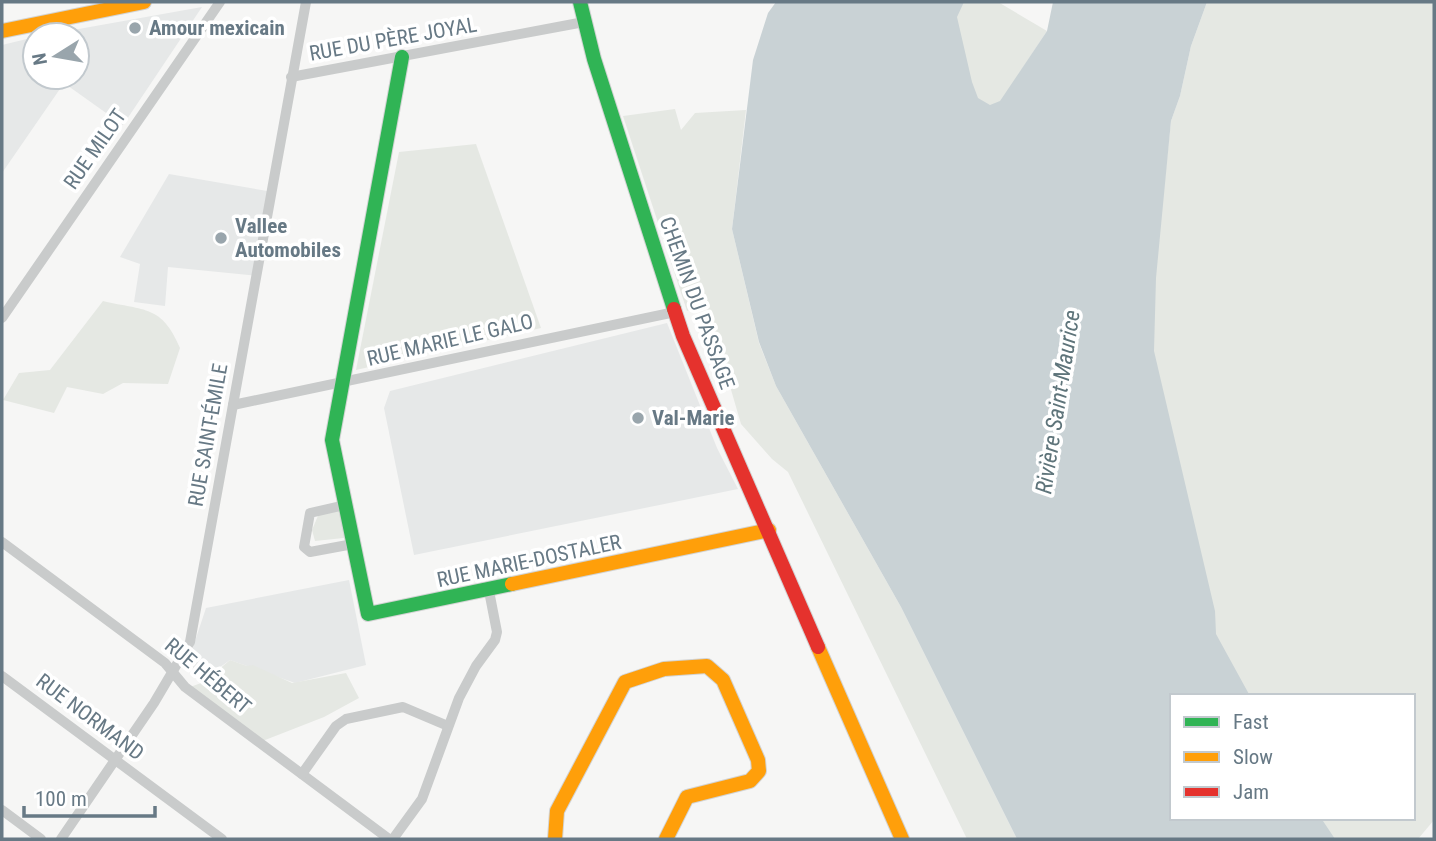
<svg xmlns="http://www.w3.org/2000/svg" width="1436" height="841" font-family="'Roboto Condensed',sans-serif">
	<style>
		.built { fill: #e6e8e8 }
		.green { fill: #e5e8e3 }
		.water { fill: #c9d2d5 }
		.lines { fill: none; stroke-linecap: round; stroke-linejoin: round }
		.fast-casing { stroke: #d2d3d3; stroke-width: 16 }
		.slow-casing { stroke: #d2d3d3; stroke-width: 16 }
		.jam-casing { stroke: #d2d3d3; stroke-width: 16 }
		.street { stroke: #c9cbcb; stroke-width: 10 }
		.fast { stroke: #30b455; stroke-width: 14 }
		.slow { stroke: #ff9f0a; stroke-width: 14 }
		.jam { stroke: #e5322d; stroke-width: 14 }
		.poi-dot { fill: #99a5ac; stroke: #fff; stroke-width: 2.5 }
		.labels { text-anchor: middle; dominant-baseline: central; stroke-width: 7; stroke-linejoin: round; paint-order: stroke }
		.poi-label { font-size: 21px; font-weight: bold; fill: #677985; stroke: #fff; text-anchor: start }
		.street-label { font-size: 21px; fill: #677985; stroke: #fff }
		.water-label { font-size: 23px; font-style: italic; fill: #5e747a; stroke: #fff }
	</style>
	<rect width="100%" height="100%" fill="#f6f6f5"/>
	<g class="built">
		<polygon points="202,7 123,125 64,83 2,173 2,45 35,37 35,77 77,77 77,35 45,35"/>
		<polygon points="169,174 273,192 258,276 168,267 165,306 134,302 140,264 120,257"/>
		<polygon points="667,323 717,448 738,489 414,555 384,408 390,391"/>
		<polygon points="349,580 366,665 295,683 230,660 202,680 187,665 206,608"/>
	</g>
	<g class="green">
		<polygon points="964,2 998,2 1047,31 1018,75 1160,225 1171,121 1180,96 1191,46 1207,2 1434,2 1434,820 1418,839 1245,839 1234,818 1413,818 1413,696 1173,696 878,146"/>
		<polygon points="675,109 681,130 695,113 746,110 732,229 759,343 776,386 901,607 1017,839 967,839 788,472 772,459 741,424 706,304 687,311 623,116"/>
		<polygon points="476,144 541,328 356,370 399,152"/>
		<path d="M103,301C145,311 162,305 180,348L168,384L123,383L103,394L67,387L54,413L3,400L19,373L50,370Z"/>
		<polygon points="345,505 353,537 315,541 312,530 320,511"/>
		<polygon points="230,660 247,666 253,665 292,683 346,673 359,698 324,717 260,742 190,687 204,682"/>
	</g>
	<polygon class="water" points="776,2 964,2 957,17 972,82 978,98 990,105 1000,101 1047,31 1053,2 1207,2 1191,46 1180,96 1171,121 1156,278 1154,351 1215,611 1216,634 1250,696 1172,696 1172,818 1321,818 1335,839 1017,839 901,607 776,386 759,342 732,229 753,60 768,13"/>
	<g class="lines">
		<g class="fast-casing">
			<g id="fast">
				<polyline points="580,2 594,59 674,309"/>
				<polyline points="402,57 332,440 368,614 512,584"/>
			</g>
		</g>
		<g class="slow-casing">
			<g id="slow">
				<polyline points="2,31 144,2"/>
				<polyline points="512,584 769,530"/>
				<polyline points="818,647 902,839"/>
				<polyline points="555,839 557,811 625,682 664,669 707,666 723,680 758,760 759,771 750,781 687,797 666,839"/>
			</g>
		</g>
		<g class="jam-casing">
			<polyline id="jam" points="674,309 683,336 818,647"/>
		</g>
		<g class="street">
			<polyline points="291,77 584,22"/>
			<polyline points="2,318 220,2"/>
			<polyline points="233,405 675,312"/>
			<polyline points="345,505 310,513 304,547 310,552 353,544"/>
			<polyline points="2,542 165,663 185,687 389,839"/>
			<polyline points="2,676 222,839"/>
			<polyline points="302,774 336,726 346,719 403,707 448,726"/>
			<polyline points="2,810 41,839"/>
			<polyline points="61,839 154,703 190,642 306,2"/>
			<polyline points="393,839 422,799 459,698 476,666 495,640 497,632 489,591"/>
		</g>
		<use href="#fast" class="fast"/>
		<use href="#slow" class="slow"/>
		<use href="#jam" class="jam"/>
	</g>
	<g class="poi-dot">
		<circle cx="135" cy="28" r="7"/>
		<circle cx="221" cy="238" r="7"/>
		<circle cx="638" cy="418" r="7"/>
	</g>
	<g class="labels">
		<g class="poi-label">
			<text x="149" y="28">Amour mexicain</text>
			<text x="235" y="226">Vallee<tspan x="235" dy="24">Automobiles</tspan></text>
			<text x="652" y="418">Val-Marie</text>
		</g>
		<g class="street-label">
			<text transform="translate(393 39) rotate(-10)">RUE DU PÈRE JOYAL</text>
			<text transform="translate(95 149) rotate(-55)">RUE MILOT</text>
			<text transform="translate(697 303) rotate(70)">CHEMIN DU PASSAGE</text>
			<text transform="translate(450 340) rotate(-13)">RUE MARIE LE GALO</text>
			<text transform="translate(208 435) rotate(-80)">RUE SAINT-ÉMILE</text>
			<text transform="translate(529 561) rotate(-12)">RUE MARIE-DOSTALER</text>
			<text transform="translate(208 676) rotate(40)">RUE HÉBERT</text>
			<text transform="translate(90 717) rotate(37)">RUE NORMAND</text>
		</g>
		<g class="water-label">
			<text transform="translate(1058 402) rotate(-81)">Rivière Saint-Maurice</text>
		</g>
	</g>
	<rect width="1436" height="841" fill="none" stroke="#677985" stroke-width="7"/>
	<rect x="1170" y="694" width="245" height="126" fill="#ffffff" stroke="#c2c9ce" stroke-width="2"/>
	<rect x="1184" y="717" width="35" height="10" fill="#30b455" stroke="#c2c9ce" stroke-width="2"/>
	<text x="1233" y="729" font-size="21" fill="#677985">Fast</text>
	<rect x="1184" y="752" width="35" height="10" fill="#ff9f0a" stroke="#c2c9ce" stroke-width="2"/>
	<text x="1233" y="764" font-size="21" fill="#677985">Slow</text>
	<rect x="1184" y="787" width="35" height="10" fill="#e5322d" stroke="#c2c9ce" stroke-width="2"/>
	<text x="1233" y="799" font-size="21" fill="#677985">Jam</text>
	<g transform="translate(56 56) rotate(259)"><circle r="33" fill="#ffffff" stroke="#c2c9ce" stroke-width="2"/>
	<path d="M0-5L12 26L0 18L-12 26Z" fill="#99a5ac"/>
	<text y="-10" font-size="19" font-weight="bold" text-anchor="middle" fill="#677985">N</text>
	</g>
	<path d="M24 806v10h131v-10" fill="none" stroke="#677985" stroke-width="3.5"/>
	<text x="35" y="806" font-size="21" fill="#677985" stroke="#ffffff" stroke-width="5" paint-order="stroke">100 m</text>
</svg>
